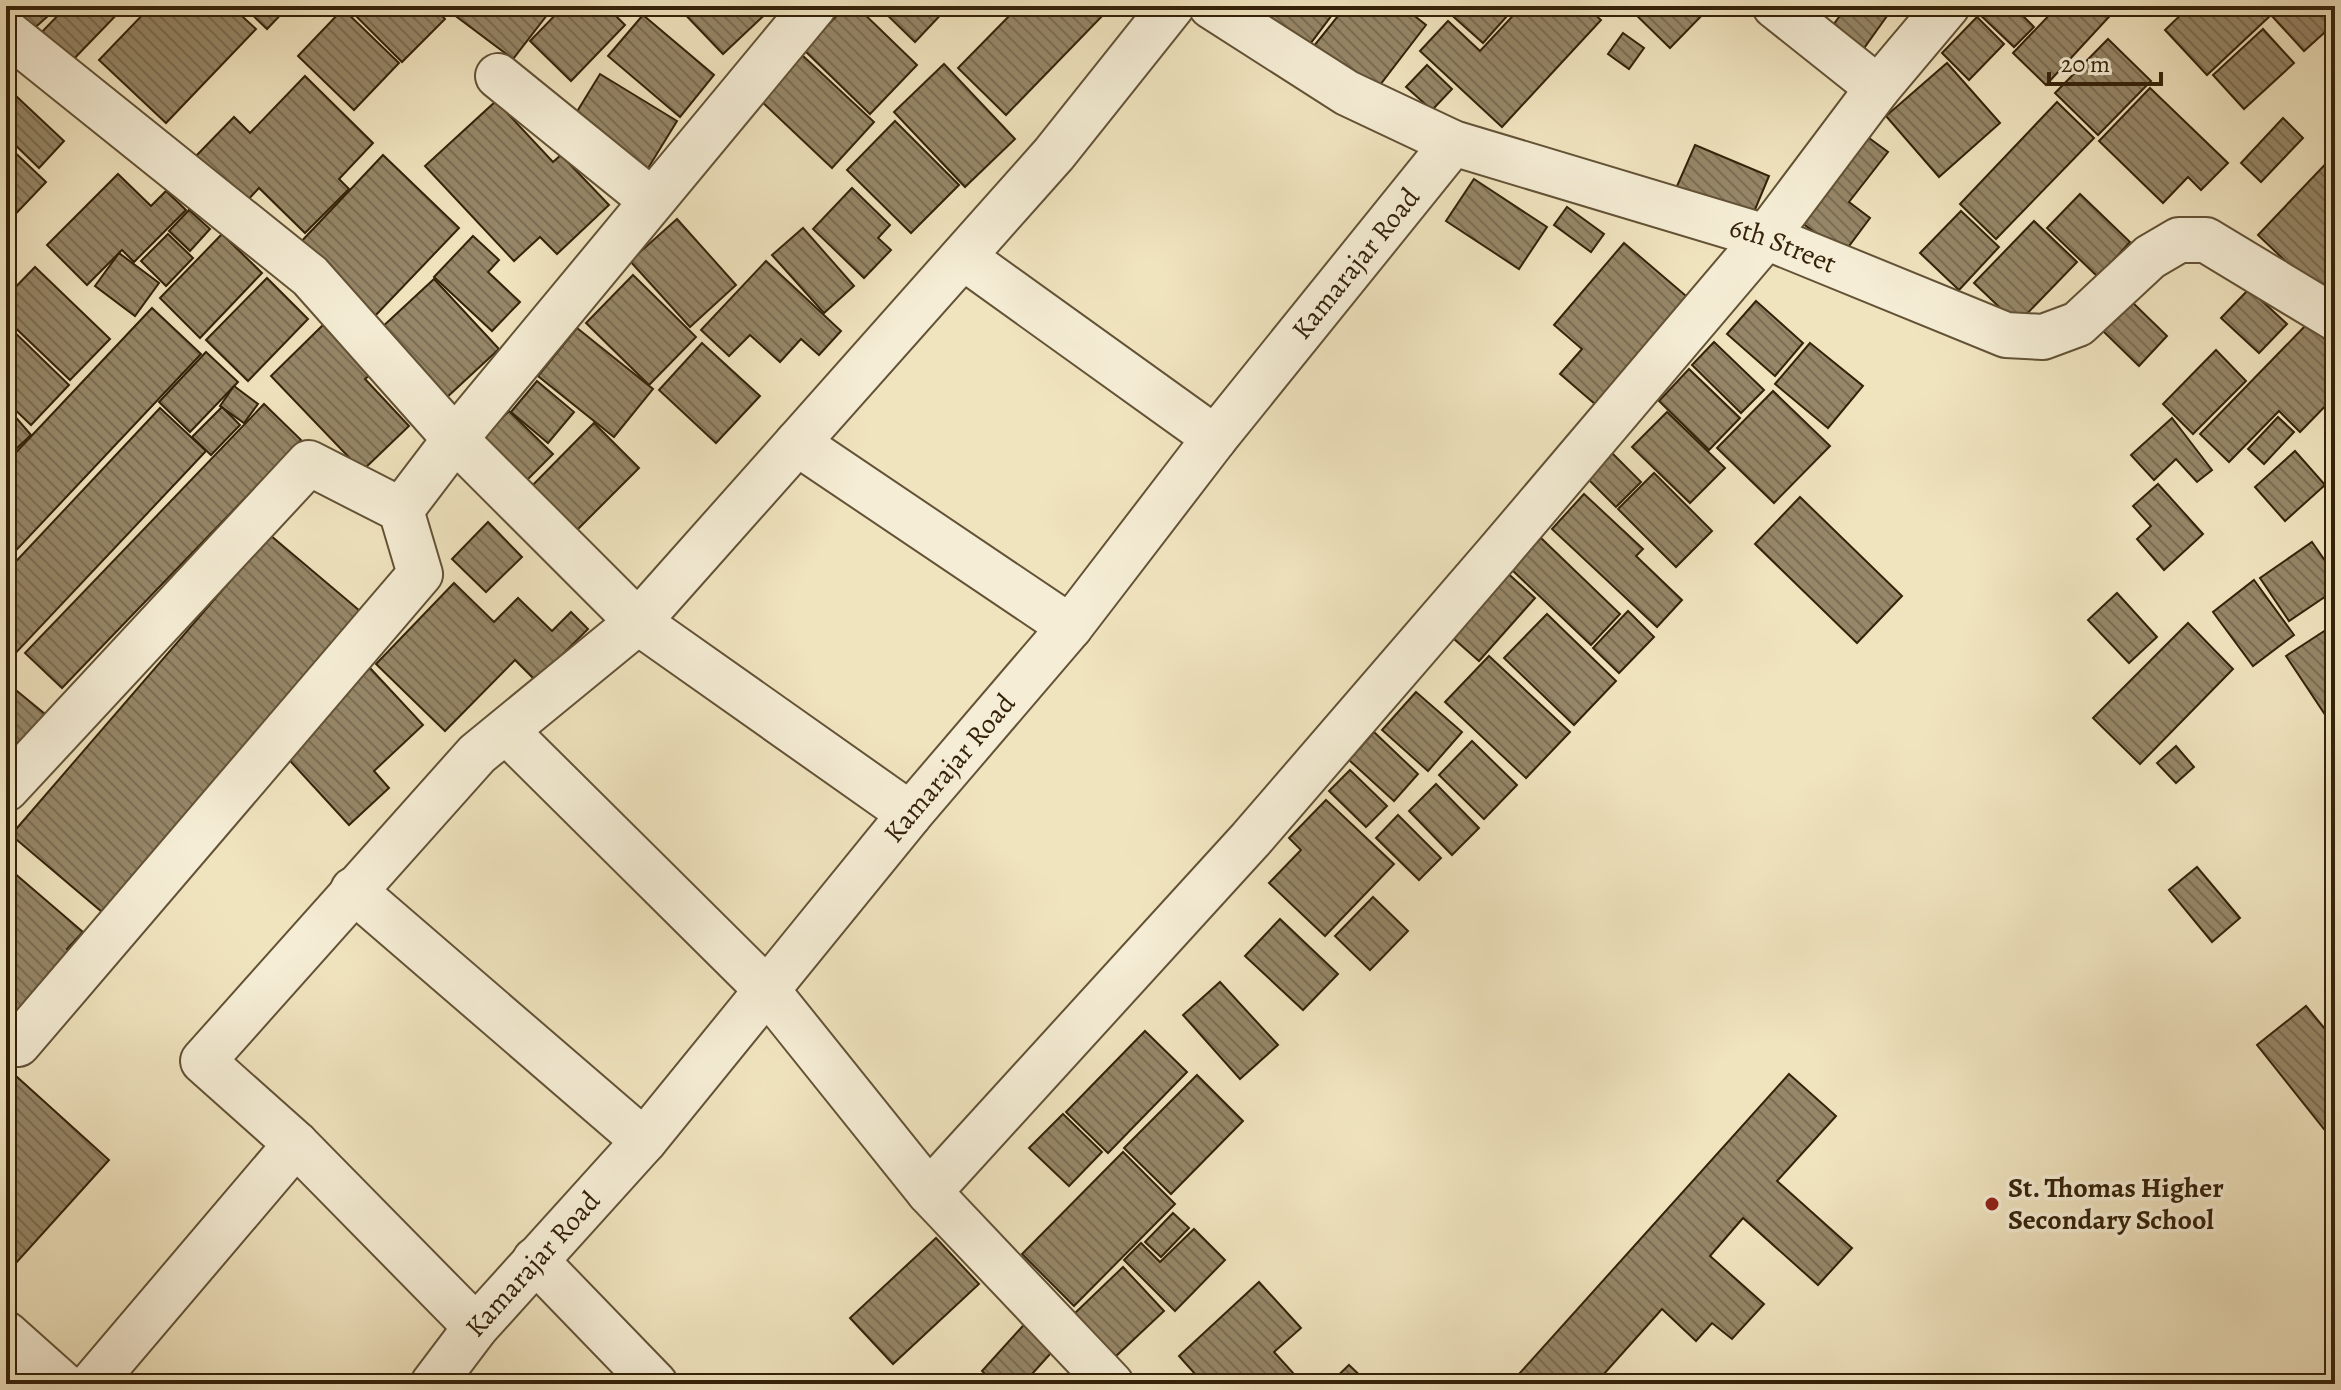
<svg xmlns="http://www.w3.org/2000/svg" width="2341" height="1390" font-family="Alegreya,serif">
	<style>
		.building { fill: url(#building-back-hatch); stroke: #342209; stroke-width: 2 }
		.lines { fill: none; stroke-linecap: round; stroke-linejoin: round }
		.minor-casing { stroke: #635236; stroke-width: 48 }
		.minor { stroke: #f5edd5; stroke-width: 44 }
		.poi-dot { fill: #8f2418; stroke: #f5edd5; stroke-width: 3 }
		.labels { text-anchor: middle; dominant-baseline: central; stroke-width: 7; stroke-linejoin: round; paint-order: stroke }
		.street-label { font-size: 28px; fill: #342209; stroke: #f5edd5 }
		.poi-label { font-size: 28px; font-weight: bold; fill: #342209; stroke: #f5edd5; text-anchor: start }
	</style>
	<defs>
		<pattern id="building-back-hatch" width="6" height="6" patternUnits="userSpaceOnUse" patternTransform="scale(2)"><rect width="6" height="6" fill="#968768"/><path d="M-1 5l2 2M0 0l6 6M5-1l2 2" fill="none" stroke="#7b6e54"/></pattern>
	</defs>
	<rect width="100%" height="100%" fill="#f0e4bf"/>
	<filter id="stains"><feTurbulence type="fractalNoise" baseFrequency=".0025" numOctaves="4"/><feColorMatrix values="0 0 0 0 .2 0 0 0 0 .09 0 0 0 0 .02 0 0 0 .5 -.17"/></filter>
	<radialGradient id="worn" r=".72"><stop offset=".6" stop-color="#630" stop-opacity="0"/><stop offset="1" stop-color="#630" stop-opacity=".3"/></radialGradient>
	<g class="building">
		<polygon points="6,6 59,6 29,33"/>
		<polygon points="67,6 125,6 67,66 37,37"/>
		<polygon points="151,6 231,6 256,29 166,123 99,60"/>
		<polygon points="243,6 289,6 267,29"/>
		<polygon points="346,6 432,6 445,19 402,62"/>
		<polygon points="459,6 554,6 513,59 453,14"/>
		<polygon points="564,6 606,6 625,25 571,81 530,41"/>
		<polygon points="677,6 774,6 723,54"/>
		<polygon points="846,6 856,6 917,65 870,114 804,50"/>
		<polygon points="878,6 949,6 915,42"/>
		<polygon points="1019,6 1102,6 1107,11 1006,115 958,68"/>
		<polygon points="1260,6 1337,6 1338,7 1304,52 1253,14"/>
		<polygon points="1346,6 1402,6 1426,25 1373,94 1313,47"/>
		<polygon points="1452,6 1516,6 1483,43 1447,11"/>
		<polygon points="1522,6 1585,6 1601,20 1502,127 1420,51 1448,21 1480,51"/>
		<polygon points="1627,6 1711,6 1670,48"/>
		<polygon points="1847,6 1873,6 1887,16 1862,51 1831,28"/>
		<polygon points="1979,6 2013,6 2034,27 2014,47 1975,10"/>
		<polygon points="2058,6 2119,6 2046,85 2013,53"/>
		<polygon points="2190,6 2335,6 2335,23 2304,51 2271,15 2207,75 2165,30"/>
		<polygon points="343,9 399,63 354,110 298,56"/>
		<polygon points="643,15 714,75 680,117 608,56"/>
		<polygon points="1977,17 2004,44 1969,80 1942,53"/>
		<polygon points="2263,29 2294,63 2244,109 2213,75"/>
		<polygon points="1623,33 1644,48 1629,69 1608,54"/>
		<polygon points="2108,39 2151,81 2098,135 2055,93"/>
		<polygon points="802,55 874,122 832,168 760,100"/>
		<polygon points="1947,63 2000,123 1939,177 1886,116"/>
		<polygon points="944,64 1015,139 965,187 894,112"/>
		<polygon points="1427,65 1452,89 1432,110 1406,87"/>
		<polygon points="600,74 677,121 647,170 570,123"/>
		<polygon points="305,76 373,143 339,179 349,189 305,233 259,188 242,206 194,158 234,117 250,133"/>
		<polygon points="2150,88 2228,163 2201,190 2188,177 2163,203 2099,141"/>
		<polygon points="16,96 64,141 39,168 6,136 6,106"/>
		<polygon points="496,101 553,162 561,155 609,205 557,254 540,237 514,261 425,166"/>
		<polygon points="2057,102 2094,138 1996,239 1960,204"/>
		<polygon points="2283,118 2303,138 2261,182 2241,163"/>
		<polygon points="895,121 959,185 911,233 847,170"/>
		<polygon points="1854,127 1888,152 1849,202 1870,218 1843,254 1789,213"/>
		<polygon points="6,144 46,182 6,224"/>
		<polygon points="1695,145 1769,176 1749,224 1674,193"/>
		<polygon points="2335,154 2335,276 2319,293 2258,235"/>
		<polygon points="383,155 459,228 373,318 297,246"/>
		<polygon points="118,174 151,206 166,191 186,210 134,262 122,250 87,285 47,245"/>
		<polygon points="1474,179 1547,227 1519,269 1446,221"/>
		<polygon points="852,188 890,225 878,238 891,250 864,278 813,229"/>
		<polygon points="2080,194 2130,242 2098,277 2047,228"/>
		<polygon points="1567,207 1604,234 1591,252 1554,225"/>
		<polygon points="189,210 210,229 190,251 169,231"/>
		<polygon points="1961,211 1999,247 1959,290 1920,253"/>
		<polygon points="677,219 736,285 690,327 630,261"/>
		<polygon points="2034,221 2077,262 2017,324 1974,283"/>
		<polygon points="803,228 854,286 824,313 772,255"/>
		<polygon points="168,234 193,258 166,286 141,261"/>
		<polygon points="222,234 262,273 200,338 160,298"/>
		<polygon points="473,236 499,260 488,272 520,302 492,331 434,277"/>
		<polygon points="1624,243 1692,301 1602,410 1560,374 1582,349 1554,325"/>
		<polygon points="119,253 159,283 135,316 95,286"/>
		<polygon points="766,261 841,331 819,355 801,339 780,362 750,335 729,356 701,330"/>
		<polygon points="35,267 110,339 70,380 6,319 6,297"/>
		<polygon points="633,275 696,337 649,385 586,323"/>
		<polygon points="267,278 308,319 248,381 206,340"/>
		<polygon points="434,279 499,349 445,399 380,329"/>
		<polygon points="2249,289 2287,324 2259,353 2221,318"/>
		<polygon points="1756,301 1803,343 1775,376 1727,334"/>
		<polygon points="2131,301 2167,336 2139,366 2103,331"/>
		<polygon points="152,308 201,354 6,561 6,463"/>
		<polygon points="2308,323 2335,349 2335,396 2300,432 2279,411 2229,462 2200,434"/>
		<polygon points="6,324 69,385 31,425 6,401"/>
		<polygon points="323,325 370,375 365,379 409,426 362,471 271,376"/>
		<polygon points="577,328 653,389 614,437 538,376"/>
		<polygon points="1714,342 1764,390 1741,413 1692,365"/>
		<polygon points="702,343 760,396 716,443 659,390"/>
		<polygon points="1810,343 1863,386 1828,428 1775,384"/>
		<polygon points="2216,350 2246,381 2193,434 2163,404"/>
		<polygon points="206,352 238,382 190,432 159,402"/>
		<polygon points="1689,369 1740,418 1709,450 1659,401"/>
		<polygon points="537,381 574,412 548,443 511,412"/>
		<polygon points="234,386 258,404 244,423 220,406"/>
		<polygon points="1773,391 1830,446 1774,503 1717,448"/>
		<polygon points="264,404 301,440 62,688 25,653"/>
		<polygon points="6,406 31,435 17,448 6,437"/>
		<polygon points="222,407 240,425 211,455 192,437"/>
		<polygon points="160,408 206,451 11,658 6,654 6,572"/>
		<polygon points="509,411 553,454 521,486 477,443"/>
		<polygon points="1667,412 1725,468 1690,503 1632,447"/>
		<polygon points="2278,417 2294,432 2264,464 2248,449"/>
		<polygon points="2172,418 2212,470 2197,482 2176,459 2154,480 2131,455"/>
		<polygon points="594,423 639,468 562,545 517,501"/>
		<polygon points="2295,451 2325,485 2285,521 2255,487"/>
		<polygon points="1612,453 1641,482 1616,507 1587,478"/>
		<polygon points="1654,473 1712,531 1676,567 1618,509"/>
		<polygon points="2158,484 2203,534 2164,570 2137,539 2151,526 2133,506"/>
		<polygon points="1584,494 1643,549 1636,556 1682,600 1657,627 1552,529"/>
		<polygon points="1800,497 1902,596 1857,643 1755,544"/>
		<polygon points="488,522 522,557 486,592 452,559"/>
		<polygon points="270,535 366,616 108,917 11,835"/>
		<polygon points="1541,538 1620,614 1591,645 1511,569"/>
		<polygon points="2312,542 2335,575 2335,590 2289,621 2260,578"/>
		<polygon points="1503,569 1535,598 1479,661 1446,632"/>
		<polygon points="2254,580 2294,635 2253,666 2213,612"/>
		<polygon points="454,583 494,622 518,598 552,631 571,612 588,629 536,681 515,660 445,731 376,664"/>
		<polygon points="2117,593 2157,637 2129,663 2088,620"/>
		<polygon points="1628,611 1654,637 1619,673 1593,648"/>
		<polygon points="1547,614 1616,681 1574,725 1504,658"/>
		<polygon points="2188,623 2233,669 2140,764 2093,718"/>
		<polygon points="2335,624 2335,714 2328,719 2286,656"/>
		<polygon points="1489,656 1570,732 1526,778 1445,702"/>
		<polygon points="370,668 423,725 374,771 389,788 349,825 281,751"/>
		<polygon points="6,682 51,719 6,774"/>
		<polygon points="1416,692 1462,732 1428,771 1382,730"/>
		<polygon points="1374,732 1418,774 1394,801 1349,760"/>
		<polygon points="1472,741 1517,785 1484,819 1439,775"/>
		<polygon points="2176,746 2194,767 2176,783 2157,763"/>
		<polygon points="1350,770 1387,806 1366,827 1329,791"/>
		<polygon points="1436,784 1479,828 1452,855 1409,811"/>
		<polygon points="1326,800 1394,864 1325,936 1269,883 1301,850 1289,838"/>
		<polygon points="1398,815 1441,858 1419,880 1376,838"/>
		<polygon points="6,866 83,932 67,949 85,964 24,1036 6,1020"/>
		<polygon points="2197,867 2240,918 2212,942 2169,890"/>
		<polygon points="1373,897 1408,931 1370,970 1335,936"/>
		<polygon points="1280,919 1338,974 1303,1010 1245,956"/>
		<polygon points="1220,982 1278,1045 1240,1079 1183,1015"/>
		<polygon points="2306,1006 2335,1041 2335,1143 2257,1045"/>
		<polygon points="1145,1031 1187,1072 1108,1153 1066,1112"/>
		<polygon points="6,1067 109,1160 6,1274"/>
		<polygon points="1789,1074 1836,1116 1777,1181 1852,1248 1818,1285 1743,1218 1710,1256 1764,1304 1732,1339 1712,1323 1696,1341 1662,1309 1595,1384 1510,1384"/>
		<polygon points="1197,1075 1243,1121 1171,1194 1124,1148"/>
		<polygon points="1063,1114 1102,1152 1069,1186 1029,1148"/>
		<polygon points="1123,1152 1175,1204 1074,1306 1022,1254"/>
		<polygon points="1173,1213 1189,1228 1161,1257 1145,1242"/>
		<polygon points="1194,1229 1225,1260 1175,1311 1124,1260 1141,1243 1160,1262"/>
		<polygon points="936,1238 979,1284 893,1364 850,1318"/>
		<polygon points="1123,1267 1164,1311 1115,1357 1075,1313"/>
		<polygon points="1259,1282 1301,1328 1274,1352 1303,1384 1204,1384 1179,1356"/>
		<polygon points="1031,1317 1060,1343 1023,1384 996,1384 982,1371"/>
		<polygon points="1349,1365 1369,1384 1329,1384"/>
	</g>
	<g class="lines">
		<g class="minor-casing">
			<g id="minor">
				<path id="s1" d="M1211,6L1347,93L1453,143L1766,237L2006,335L2043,337L2078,324L2150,257L2179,240H2206L2335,318"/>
				<polyline points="1775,6 1878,88"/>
				<polyline points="6,32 310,276 455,439 638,622 910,814"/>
				<polyline points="498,76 651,200"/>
				<polyline points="963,257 1215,438"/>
				<polyline points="797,443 1070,627"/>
				<polyline points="401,510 455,439 814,6"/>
				<polyline points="506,731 766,989 929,1192"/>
				<polyline points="6,789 309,463 401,510 420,574 18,1044 6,1033"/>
				<polyline points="353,890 644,1141"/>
				<polyline points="535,1260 655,1384"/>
				<polyline points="476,1327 296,1144 203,1061 477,754 638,622 1054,154 1172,6"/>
				<polyline points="6,1334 62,1384"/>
				<polyline points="92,1384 296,1144"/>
				<path id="s2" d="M433,1384L476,1327L644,1141L910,814L1070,627L1215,438L1453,143"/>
				<polyline points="1111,1384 929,1192 1251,839 1497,554 1766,237 1878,88 1947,6"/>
			</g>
		</g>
		<use href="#minor" class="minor"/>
	</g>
	<circle class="poi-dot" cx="1992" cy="1204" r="8"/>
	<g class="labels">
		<g class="street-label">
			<text stroke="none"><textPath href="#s1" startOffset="624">6th Street</textPath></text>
			<text stroke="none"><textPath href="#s2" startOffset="1452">Kamarajar Road</textPath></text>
			<text stroke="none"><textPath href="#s2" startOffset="804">Kamarajar Road</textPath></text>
			<text stroke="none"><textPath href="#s2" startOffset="156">Kamarajar Road</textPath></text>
		</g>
		<g class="poi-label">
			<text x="2008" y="1188">St. Thomas Higher<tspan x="2008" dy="32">Secondary School</tspan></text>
		</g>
	</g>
	<rect width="2341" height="1390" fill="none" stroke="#f0e4bf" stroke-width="32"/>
	<rect x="8" y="8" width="2325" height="1374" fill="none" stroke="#342209" stroke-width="4"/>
	<rect x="16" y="16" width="2309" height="1358" fill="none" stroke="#342209" stroke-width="2"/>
	<path d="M2049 72v12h112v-12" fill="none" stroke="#342209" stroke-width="4"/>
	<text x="2061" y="72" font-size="24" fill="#342209" stroke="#f5edd5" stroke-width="6" paint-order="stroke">20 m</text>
	<rect width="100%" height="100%" filter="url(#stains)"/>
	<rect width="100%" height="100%" fill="url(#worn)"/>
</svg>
